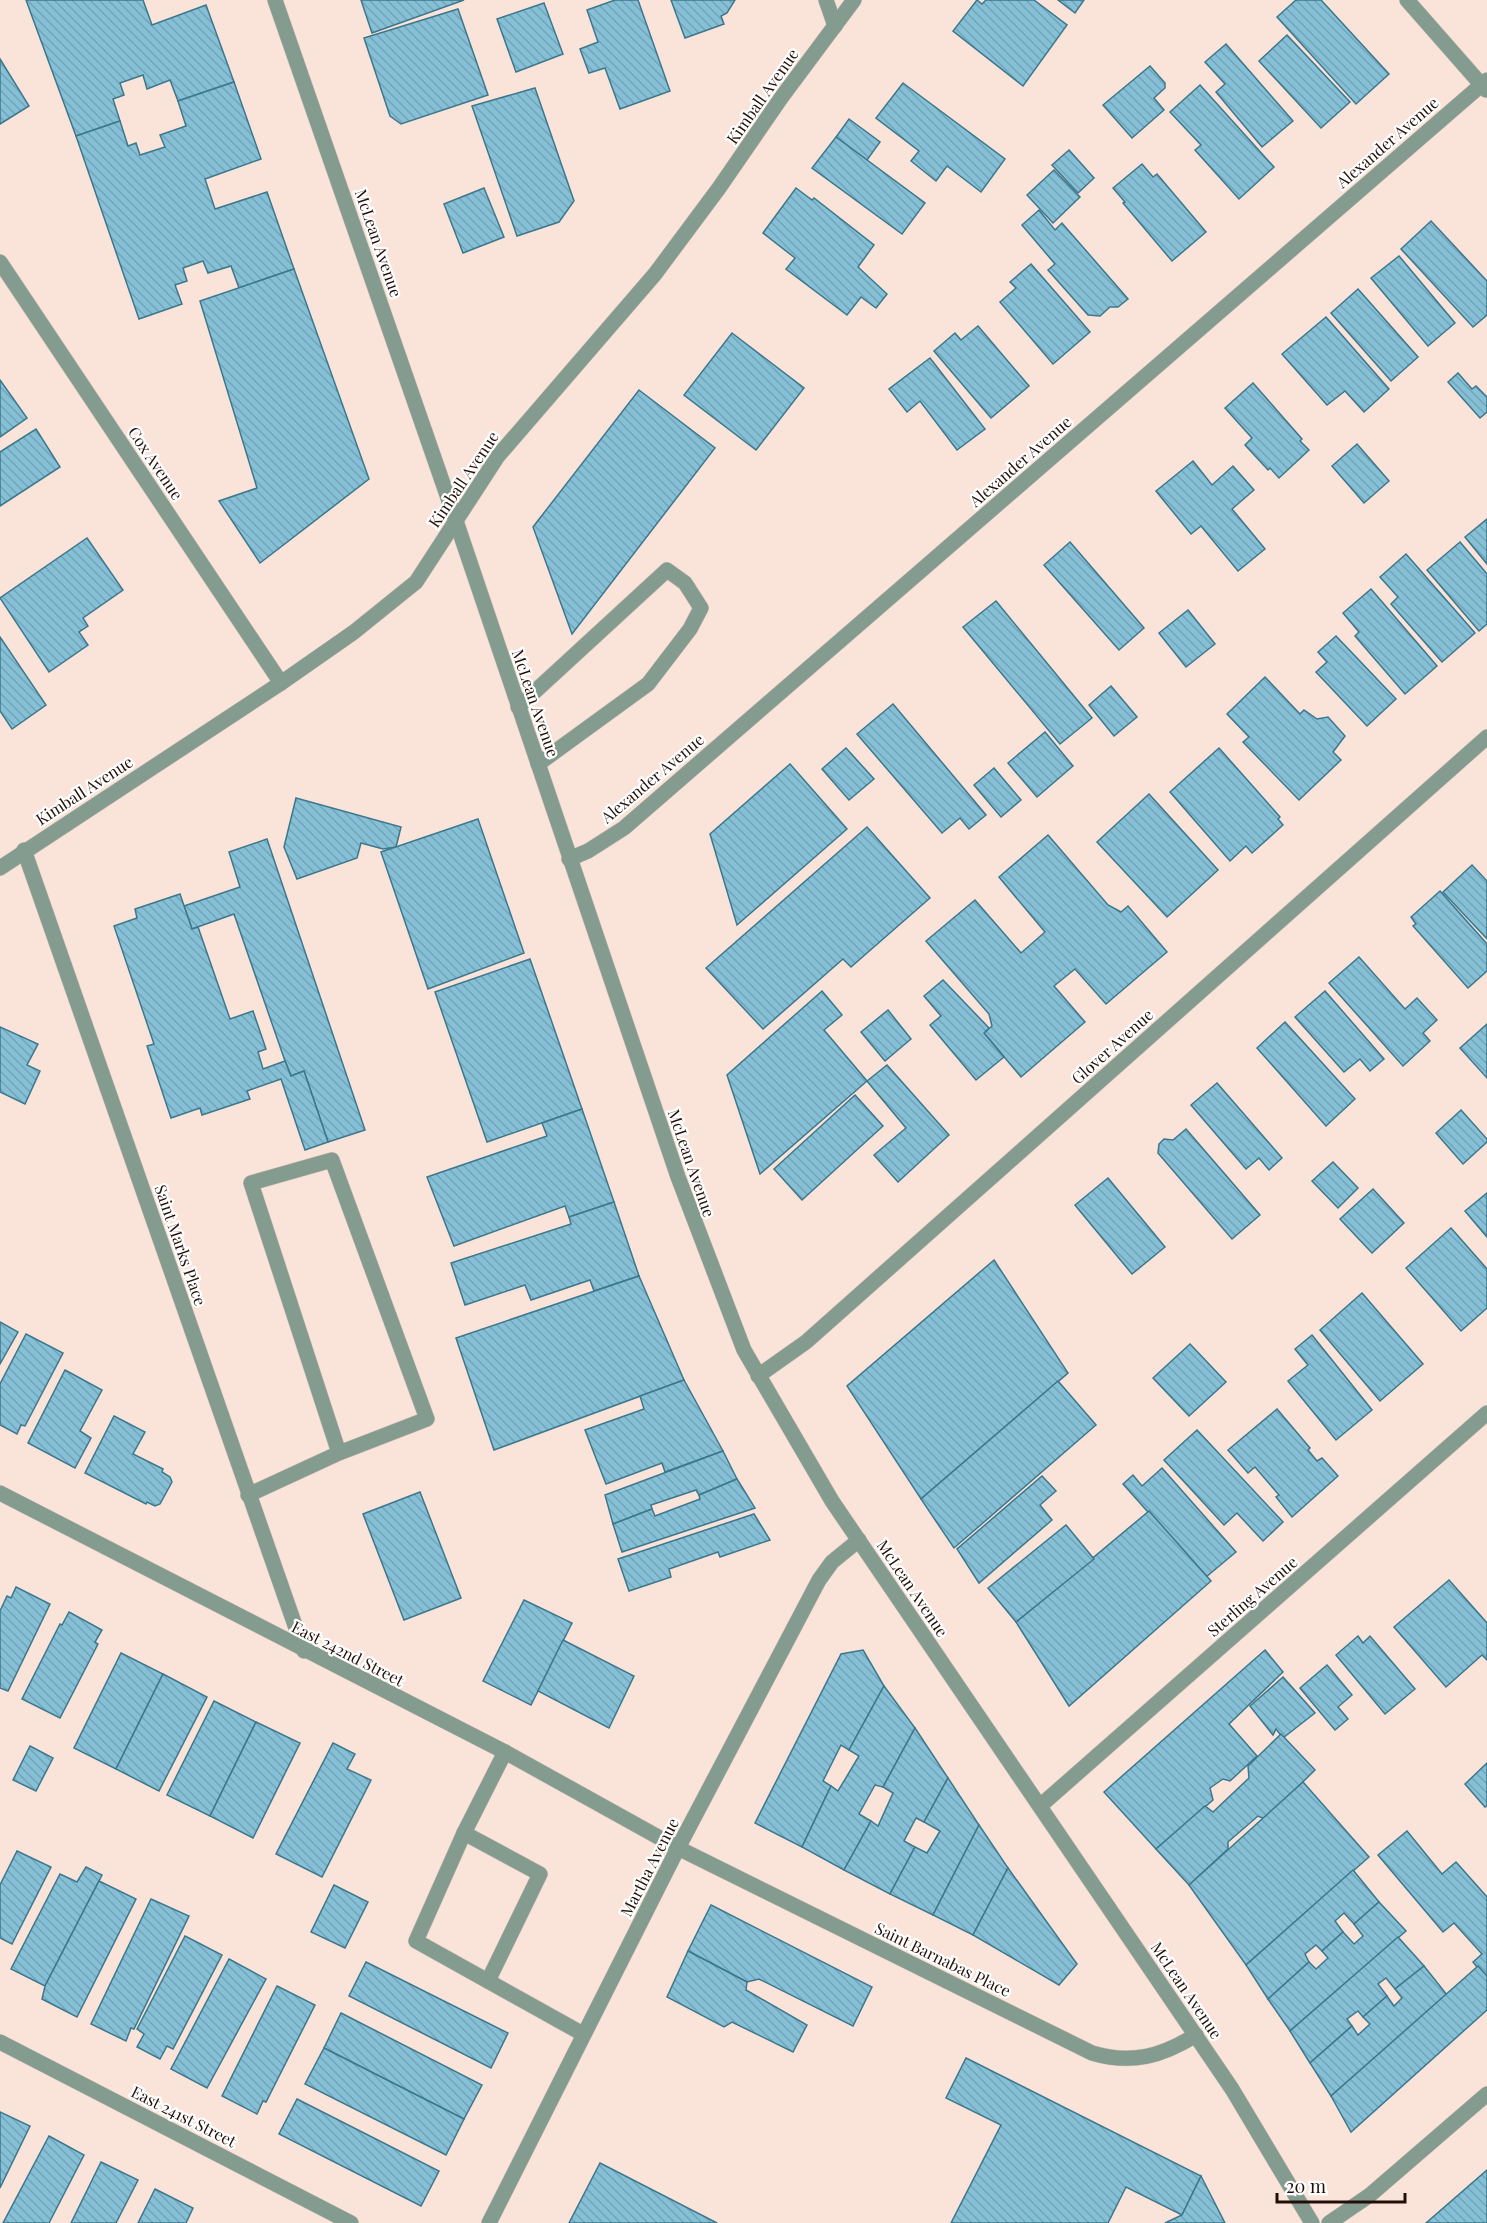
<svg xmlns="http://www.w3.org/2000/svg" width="1487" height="2223" font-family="'Playfair Display',serif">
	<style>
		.building { fill: url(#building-back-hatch); stroke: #3d778c; stroke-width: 1.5 }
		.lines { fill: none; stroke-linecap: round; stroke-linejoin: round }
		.service-casing { stroke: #d7c2b8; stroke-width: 16 }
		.minor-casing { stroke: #d7c2b8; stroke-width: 16 }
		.tertiary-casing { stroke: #d7c2b8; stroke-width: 16 }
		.service { stroke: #849c90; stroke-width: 15 }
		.minor { stroke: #849c90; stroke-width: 15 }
		.tertiary { stroke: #849c90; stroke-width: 15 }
		.labels { text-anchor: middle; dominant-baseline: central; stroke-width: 4.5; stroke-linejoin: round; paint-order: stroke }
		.street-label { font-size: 16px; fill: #221008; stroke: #fff }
	</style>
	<defs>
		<pattern id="building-back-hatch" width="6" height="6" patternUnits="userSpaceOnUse" patternTransform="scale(1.5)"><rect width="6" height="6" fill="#85c0d7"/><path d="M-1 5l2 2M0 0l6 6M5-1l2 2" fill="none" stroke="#73a4b7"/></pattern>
	</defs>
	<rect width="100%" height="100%" fill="#fae4da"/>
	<g class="building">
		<polygon points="26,0 143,0 152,25 206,5 234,82 178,101 170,80 147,89 143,75 120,83 124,95 113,99 120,121 76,136"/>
		<polygon points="361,0 464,0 372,33"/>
		<polygon points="615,0 638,0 670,91 620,109 605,68 589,73 580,49 598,42 587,10"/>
		<polygon points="671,0 735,0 727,13 721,16 724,24 685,38"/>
		<polygon points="977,0 982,4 986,0 1034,0 1067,25 1023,86 953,31"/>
		<polygon points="1058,0 1084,0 1075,13"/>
		<polygon points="1296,0 1321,0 1389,74 1356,104 1277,17"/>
		<polygon points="544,3 563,54 516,72 497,19"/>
		<polygon points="458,9 488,95 401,124 390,116 364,38"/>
		<polygon points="1287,35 1350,102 1321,128 1259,61"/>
		<polygon points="1226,44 1293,121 1262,147 1216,92 1225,84 1205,62"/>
		<polygon points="0,59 29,106 0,124"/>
		<polygon points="1150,66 1165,83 1165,88 1154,98 1164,110 1132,138 1103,105"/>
		<polygon points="234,82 261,159 205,179 215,209 267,192 294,269 239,288 231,266 208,273 203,261 183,268 187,281 175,285 182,304 139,319 76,136 120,121 128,146 136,143 140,155 165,147 160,135 186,126 178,101"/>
		<polygon points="903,83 1005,159 981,192 947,166 936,181 911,161 919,151 876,118"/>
		<polygon points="1200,85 1274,167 1239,199 1195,150 1201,145 1170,112"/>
		<polygon points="535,88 574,201 559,222 517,236 472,106"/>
		<polygon points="849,119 880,142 867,160 836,137"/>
		<polygon points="836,137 925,203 902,234 812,168"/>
		<polygon points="1069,150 1094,178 1078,193 1052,165"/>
		<polygon points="1142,164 1153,177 1157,174 1206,232 1172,261 1123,203 1125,202 1113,188"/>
		<polygon points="1054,170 1080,197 1053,223 1027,195"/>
		<polygon points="484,188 504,237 463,253 444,204"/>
		<polygon points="796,188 812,200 814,198 874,245 858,267 887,294 876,308 861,297 847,315 786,269 795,258 763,233"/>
		<polygon points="1039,210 1055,230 1062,223 1128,299 1118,307 1110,307 1100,316 1088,315 1048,270 1055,264 1022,225"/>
		<polygon points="1431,221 1487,281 1487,315 1473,327 1401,249"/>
		<polygon points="1399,256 1455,323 1428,346 1371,278"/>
		<polygon points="1031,264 1090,332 1053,364 1000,302 1016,288 1010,282"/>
		<polygon points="294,269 369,479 260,563 219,501 257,488 200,301"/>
		<polygon points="1358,289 1418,357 1391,381 1331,313"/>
		<polygon points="1326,317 1389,389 1364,412 1345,391 1327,405 1282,354"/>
		<polygon points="978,326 1029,386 991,418 934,351 955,333 961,340"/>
		<polygon points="732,333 804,388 756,450 684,395"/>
		<polygon points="930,358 985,429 957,450 920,401 907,412 889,389"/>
		<polygon points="1458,373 1472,389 1476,386 1487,397 1487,412 1480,418 1448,382"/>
		<polygon points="0,380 27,418 0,437"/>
		<polygon points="1253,383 1302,439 1300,441 1309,450 1279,478 1270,468 1268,470 1245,445 1252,438 1225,408"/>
		<polygon points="639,390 715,448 572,634 533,527"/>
		<polygon points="36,429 60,467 0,506 0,452"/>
		<polygon points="1357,444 1389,481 1364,503 1332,466"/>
		<polygon points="1193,461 1212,485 1233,466 1254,490 1232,509 1265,549 1238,571 1201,526 1191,534 1156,491"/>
		<polygon points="1487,519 1487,564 1465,537"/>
		<polygon points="87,538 123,590 83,618 88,626 79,632 88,645 49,672 0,598"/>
		<polygon points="1070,542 1144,628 1119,650 1044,565"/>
		<polygon points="1460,542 1487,574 1487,624 1479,631 1427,570"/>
		<polygon points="1406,554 1475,633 1442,662 1391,604 1398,597 1380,577"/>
		<polygon points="1371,589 1437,666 1405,694 1355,636 1359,632 1343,613"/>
		<polygon points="996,601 1092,718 1060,744 963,627"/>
		<polygon points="1188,610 1215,644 1186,667 1159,633"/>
		<polygon points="1336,636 1396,699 1367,726 1316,672 1327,662 1318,652"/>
		<polygon points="0,637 46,705 12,729 0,711"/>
		<polygon points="1265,677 1300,714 1304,710 1317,719 1328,717 1345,736 1333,752 1341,760 1299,800 1243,742 1249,737 1227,714"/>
		<polygon points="1111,686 1137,717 1114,736 1089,705"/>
		<polygon points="893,704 986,815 969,829 960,818 942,833 857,734"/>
		<polygon points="1045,732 1073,766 1037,797 1008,763"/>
		<polygon points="846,748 874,779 849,800 822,769"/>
		<polygon points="1219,748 1280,817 1278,819 1283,825 1252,853 1246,846 1230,861 1170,792"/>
		<polygon points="790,764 847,829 737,925 710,834"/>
		<polygon points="994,768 1021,800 1001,817 974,785"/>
		<polygon points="1149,794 1218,870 1167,917 1097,842"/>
		<polygon points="296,798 401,827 396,847 383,849 361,843 357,858 297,879 284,847"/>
		<polygon points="478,819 524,953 428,989 381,852"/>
		<polygon points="867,827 930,898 851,967 843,959 763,1029 706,968"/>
		<polygon points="1048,835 1108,905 1121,912 1128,906 1167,952 1106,1004 1075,969 1054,986 1085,1022 1021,1077 984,1033 992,1026 989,1014 926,941 975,900 1021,953 1045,932 999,877"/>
		<polygon points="267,839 365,1130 328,1142 304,1071 291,1076 285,1061 234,914 192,929 184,906 240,887 229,852"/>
		<polygon points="1472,865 1487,881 1487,939 1443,892"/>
		<polygon points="1440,891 1487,944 1487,971 1468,988 1413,926 1416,924 1411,917"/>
		<polygon points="180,894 192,929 198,927 230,1019 253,1011 266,1049 258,1052 263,1069 285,1061 291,1076 304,1071 328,1142 305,1150 281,1079 247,1091 250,1099 202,1115 200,1108 171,1118 147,1046 154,1044 114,926 137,918 135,909"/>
		<polygon points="1359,957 1405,1009 1417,998 1437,1020 1423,1033 1430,1041 1403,1066 1329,983"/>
		<polygon points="530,959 582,1109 487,1142 435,992"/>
		<polygon points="943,980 989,1028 984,1033 1004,1057 976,1080 930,1025 941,1016 924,996"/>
		<polygon points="822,991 842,1015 824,1030 867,1081 760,1174 727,1075"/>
		<polygon points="1325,991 1384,1059 1370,1071 1360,1059 1344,1072 1295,1017"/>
		<polygon points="888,1010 911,1039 885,1061 861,1032"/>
		<polygon points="1285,1022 1355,1099 1326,1126 1257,1048"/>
		<polygon points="1487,1024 1487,1078 1460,1048"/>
		<polygon points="0,1027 38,1044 27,1065 40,1071 25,1104 0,1092"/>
		<polygon points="887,1065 949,1135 898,1182 874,1155 906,1128 867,1081"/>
		<polygon points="1217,1083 1282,1158 1269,1170 1259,1158 1246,1169 1191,1105"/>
		<polygon points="855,1095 883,1126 802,1200 774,1169"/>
		<polygon points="582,1109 614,1202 569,1217 565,1206 454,1246 427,1177 547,1136 542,1123"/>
		<polygon points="1461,1110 1487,1139 1487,1142 1463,1164 1436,1133"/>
		<polygon points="1186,1129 1260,1215 1232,1239 1158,1153 1159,1144 1164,1139 1173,1140"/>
		<polygon points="1333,1162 1358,1188 1338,1208 1312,1181"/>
		<polygon points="1108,1178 1165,1247 1132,1274 1075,1205"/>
		<polygon points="1373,1189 1404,1223 1372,1253 1340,1219"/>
		<polygon points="1487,1193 1487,1237 1465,1211"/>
		<polygon points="614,1202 639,1276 594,1291 590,1280 531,1300 525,1285 465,1305 451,1263 571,1224 569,1217"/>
		<polygon points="1451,1228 1487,1269 1487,1308 1461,1331 1406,1268"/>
		<polygon points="994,1260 1068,1373 921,1499 847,1386"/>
		<polygon points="639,1276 684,1380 494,1450 456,1338"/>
		<polygon points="1362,1293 1423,1364 1380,1401 1320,1330"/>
		<polygon points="0,1322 18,1332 0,1364"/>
		<polygon points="26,1334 63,1353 25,1426 21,1425 17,1434 0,1425 0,1384"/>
		<polygon points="1312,1335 1372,1410 1336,1440 1288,1381 1308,1365 1295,1349"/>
		<polygon points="1190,1344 1226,1382 1189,1416 1153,1378"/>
		<polygon points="65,1370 102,1390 80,1431 91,1438 75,1468 28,1443"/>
		<polygon points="684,1380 723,1451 665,1472 662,1463 606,1484 585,1430 644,1409 640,1396"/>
		<polygon points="1058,1381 1096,1425 954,1548 921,1499"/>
		<polygon points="1277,1409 1310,1448 1308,1450 1317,1461 1322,1458 1338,1476 1292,1517 1276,1497 1279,1495 1255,1467 1248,1473 1228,1450"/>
		<polygon points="114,1416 145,1432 133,1454 163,1469 162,1472 170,1477 172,1482 160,1504 155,1506 147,1502 146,1504 85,1473"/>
		<polygon points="1197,1430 1283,1522 1263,1541 1237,1513 1224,1525 1164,1460"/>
		<polygon points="723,1451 737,1479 699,1495 696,1490 651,1505 652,1509 613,1524 605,1495"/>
		<polygon points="1162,1468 1236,1552 1206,1577 1123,1484 1133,1475 1142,1486"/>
		<polygon points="1042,1476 1056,1491 1040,1505 1052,1520 979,1583 957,1549"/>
		<polygon points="737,1479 755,1508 622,1552 613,1524 652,1509 655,1516 700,1499 699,1495"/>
		<polygon points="420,1492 461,1598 404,1620 363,1514"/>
		<polygon points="1149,1511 1211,1581 1069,1706 1016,1622"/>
		<polygon points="754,1514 770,1540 720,1557 718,1552 669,1569 671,1577 629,1591 618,1559"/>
		<polygon points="1066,1525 1094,1559 1016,1622 988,1588"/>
		<polygon points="1449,1580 1487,1623 1487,1660 1482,1655 1446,1687 1394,1627"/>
		<polygon points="16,1587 50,1604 8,1691 0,1688 0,1611 7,1596 11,1598"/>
		<polygon points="524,1600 572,1623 531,1705 483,1681"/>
		<polygon points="69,1612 102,1630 95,1642 98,1644 60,1718 22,1699 60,1624 62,1625"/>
		<polygon points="1358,1636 1363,1643 1370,1636 1415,1689 1385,1714 1336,1655"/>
		<polygon points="563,1640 634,1676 609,1728 538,1691"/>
		<polygon points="863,1650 884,1686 849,1750 841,1745 823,1781 831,1786 802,1847 755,1823 841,1654"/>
		<polygon points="1265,1650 1283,1672 1229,1724 1257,1756 1230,1781 1223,1779 1210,1788 1213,1800 1156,1849 1104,1792"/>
		<polygon points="121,1653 163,1674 116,1769 74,1748"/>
		<polygon points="1327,1665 1352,1695 1338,1707 1348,1719 1335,1730 1300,1688"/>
		<polygon points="163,1674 207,1697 159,1791 116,1769"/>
		<polygon points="1283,1677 1315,1713 1283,1738 1276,1729 1273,1735 1250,1706"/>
		<polygon points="884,1686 915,1728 883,1787 875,1785 859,1814 871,1821 844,1870 802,1847 831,1786 838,1791 859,1756 849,1750"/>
		<polygon points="214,1701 256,1722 210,1816 167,1795"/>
		<polygon points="256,1722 300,1743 253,1838 210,1816"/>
		<polygon points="915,1728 948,1778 924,1822 916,1818 904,1841 915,1847 890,1894 844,1870 871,1821 878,1826 893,1793 883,1787"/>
		<polygon points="1281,1734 1315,1770 1265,1819 1258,1816 1228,1842 1228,1849 1189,1885 1156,1849 1205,1806 1213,1812 1249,1778 1248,1766"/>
		<polygon points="333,1743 355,1754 347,1769 371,1780 322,1877 276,1854"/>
		<polygon points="30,1746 53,1758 36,1791 13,1780"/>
		<polygon points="1487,1763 1487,1806 1485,1807 1465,1784"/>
		<polygon points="948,1778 979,1825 933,1915 890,1894 915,1847 927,1853 940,1831 924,1822"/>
		<polygon points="1303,1782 1369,1857 1246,1965 1189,1885"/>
		<polygon points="979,1825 1008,1868 973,1935 933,1915"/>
		<polygon points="1407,1831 1442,1874 1456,1862 1487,1897 1487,1979 1473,1962 1482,1954 1454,1923 1443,1932 1378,1855"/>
		<polygon points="17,1851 51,1867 12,1944 0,1938 0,1885"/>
		<polygon points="86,1867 102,1875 45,1986 11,1969 60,1874 77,1882"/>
		<polygon points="1008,1868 1077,1964 1059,1985 973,1935"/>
		<polygon points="1353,1870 1379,1902 1354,1924 1344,1913 1335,1921 1343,1932 1322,1951 1316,1945 1305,1954 1309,1962 1268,1999 1246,1965"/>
		<polygon points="99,1881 136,1899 77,2017 42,1999 45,1986"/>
		<polygon points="334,1885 368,1902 345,1948 311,1932"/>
		<polygon points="151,1899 189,1916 134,2029 131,2028 126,2041 91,2024"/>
		<polygon points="1379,1902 1406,1931 1290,2031 1268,1999 1309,1962 1316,1969 1328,1958 1322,1951 1343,1932 1354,1944 1363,1936 1354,1924"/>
		<polygon points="711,1905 872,1987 853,2026 759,1979 747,1982 688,1951"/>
		<polygon points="185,1936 222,1955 173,2049 167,2046 160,2059 137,2047 144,2034 137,2029"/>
		<polygon points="1398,1937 1424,1966 1395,1989 1386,1978 1378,1984 1387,1996 1363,2017 1358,2011 1347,2019 1352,2026 1310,2063 1290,2031"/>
		<polygon points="688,1951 747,1982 746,1990 807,2025 793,2052 732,2022 724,2027 667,1997"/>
		<polygon points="229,1959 266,1979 207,2088 171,2069"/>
		<polygon points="366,1962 508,2033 491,2068 349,1996"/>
		<polygon points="1424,1966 1447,1995 1331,2096 1310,2063 1352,2026 1358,2035 1370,2024 1363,2017 1387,1996 1394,2006 1402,1998 1395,1989"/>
		<polygon points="1478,1966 1487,1976 1487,2010 1351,2132 1331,2096"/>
		<polygon points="277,1986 315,2005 266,2102 263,2101 257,2114 222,2096"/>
		<polygon points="341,2013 482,2085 464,2119 324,2048"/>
		<polygon points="324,2048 464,2119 446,2155 305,2084"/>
		<polygon points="966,2058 1201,2176 1182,2215 1126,2187 1108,2223 951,2223 1001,2125 946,2098"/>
		<polygon points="297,2099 439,2171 421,2206 279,2134"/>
		<polygon points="0,2112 30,2126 0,2188"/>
		<polygon points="49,2136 84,2155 49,2223 3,2223"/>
		<polygon points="101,2162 138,2180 116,2223 71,2223"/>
		<polygon points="600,2163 717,2223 569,2223"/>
		<polygon points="1487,2170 1487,2223 1426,2223"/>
		<polygon points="1201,2176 1225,2223 1165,2223 1182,2215"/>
		<polygon points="155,2189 193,2208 186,2223 138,2223"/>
	</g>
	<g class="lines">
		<g class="service-casing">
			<g id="service">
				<polyline points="518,707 667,570 685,583 701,608 690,629 648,684 538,764"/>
				<polyline points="248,1495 339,1453 427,1419 332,1160 251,1183 339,1453"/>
				<polyline points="505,1752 464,1833 416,1941 583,2034"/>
				<polyline points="464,1833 540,1874 488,1981"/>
			</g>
		</g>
		<g class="minor-casing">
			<g id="minor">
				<polyline points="826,0 835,26"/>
				<polyline points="1407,0 1486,90"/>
				<polyline points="0,262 281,683"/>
				<polyline points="24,850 304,1651"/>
				<polyline points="569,859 588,851 624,828 1487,80"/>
				<polyline points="758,1376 806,1342 1487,737"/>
				<path d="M0,1493L505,1752L678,1848L1092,2053C1132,2065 1162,2056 1196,2035"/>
				<polyline points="1040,1806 1487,1413"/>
				<polyline points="0,2042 351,2223"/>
				<polyline points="489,2223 678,1848 819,1580 832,1562 859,1540"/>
			</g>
		</g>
		<g class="tertiary-casing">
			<g id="tertiary">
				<polyline points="275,0 456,521 678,1177 744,1350 832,1501 1232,2089 1312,2223"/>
				<polyline points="0,868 281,683 354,632 416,582 498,456 655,274 719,188 781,98 854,0"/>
				<polyline points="1329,2223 1370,2195 1487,2094"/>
			</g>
		</g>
		<use href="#service" class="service"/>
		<use href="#minor" class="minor"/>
		<use href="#tertiary" class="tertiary"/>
	</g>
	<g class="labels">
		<g class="street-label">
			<text transform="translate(762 96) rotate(-55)">Kimball Avenue</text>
			<text transform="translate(1387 142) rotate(-41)">Alexander Avenue</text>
			<text transform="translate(379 243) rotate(71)">McLean Avenue</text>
			<text transform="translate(1020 461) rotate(-41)">Alexander Avenue</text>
			<text transform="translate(156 463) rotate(56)">Cox Avenue</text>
			<text transform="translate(463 479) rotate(-56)">Kimball Avenue</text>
			<text transform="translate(536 703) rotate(71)">McLean Avenue</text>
			<text transform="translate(652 778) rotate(-40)">Alexander Avenue</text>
			<text transform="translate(84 790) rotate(-33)">Kimball Avenue</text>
			<text transform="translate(1112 1046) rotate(-42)">Glover Avenue</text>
			<text transform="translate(692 1163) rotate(71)">McLean Avenue</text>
			<text transform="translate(181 1245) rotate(71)">Saint Marks Place</text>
			<text transform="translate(913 1588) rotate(56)">McLean Avenue</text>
			<text transform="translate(1252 1596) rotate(-41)">Sterling Avenue</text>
			<text transform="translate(348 1653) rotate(27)">East 242nd Street</text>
			<text transform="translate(649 1867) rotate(-63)">Martha Avenue</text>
			<text transform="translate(943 1959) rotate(26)">Saint Barnabas Place</text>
			<text transform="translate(1187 1990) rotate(56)">McLean Avenue</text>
			<text transform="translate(184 2116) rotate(27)">East 241st Street</text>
		</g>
	</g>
	<path d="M1277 2193v9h128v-9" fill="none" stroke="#221008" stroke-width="3"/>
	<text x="1286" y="2193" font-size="18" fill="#221008" stroke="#ffffff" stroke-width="4.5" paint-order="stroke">20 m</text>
</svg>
